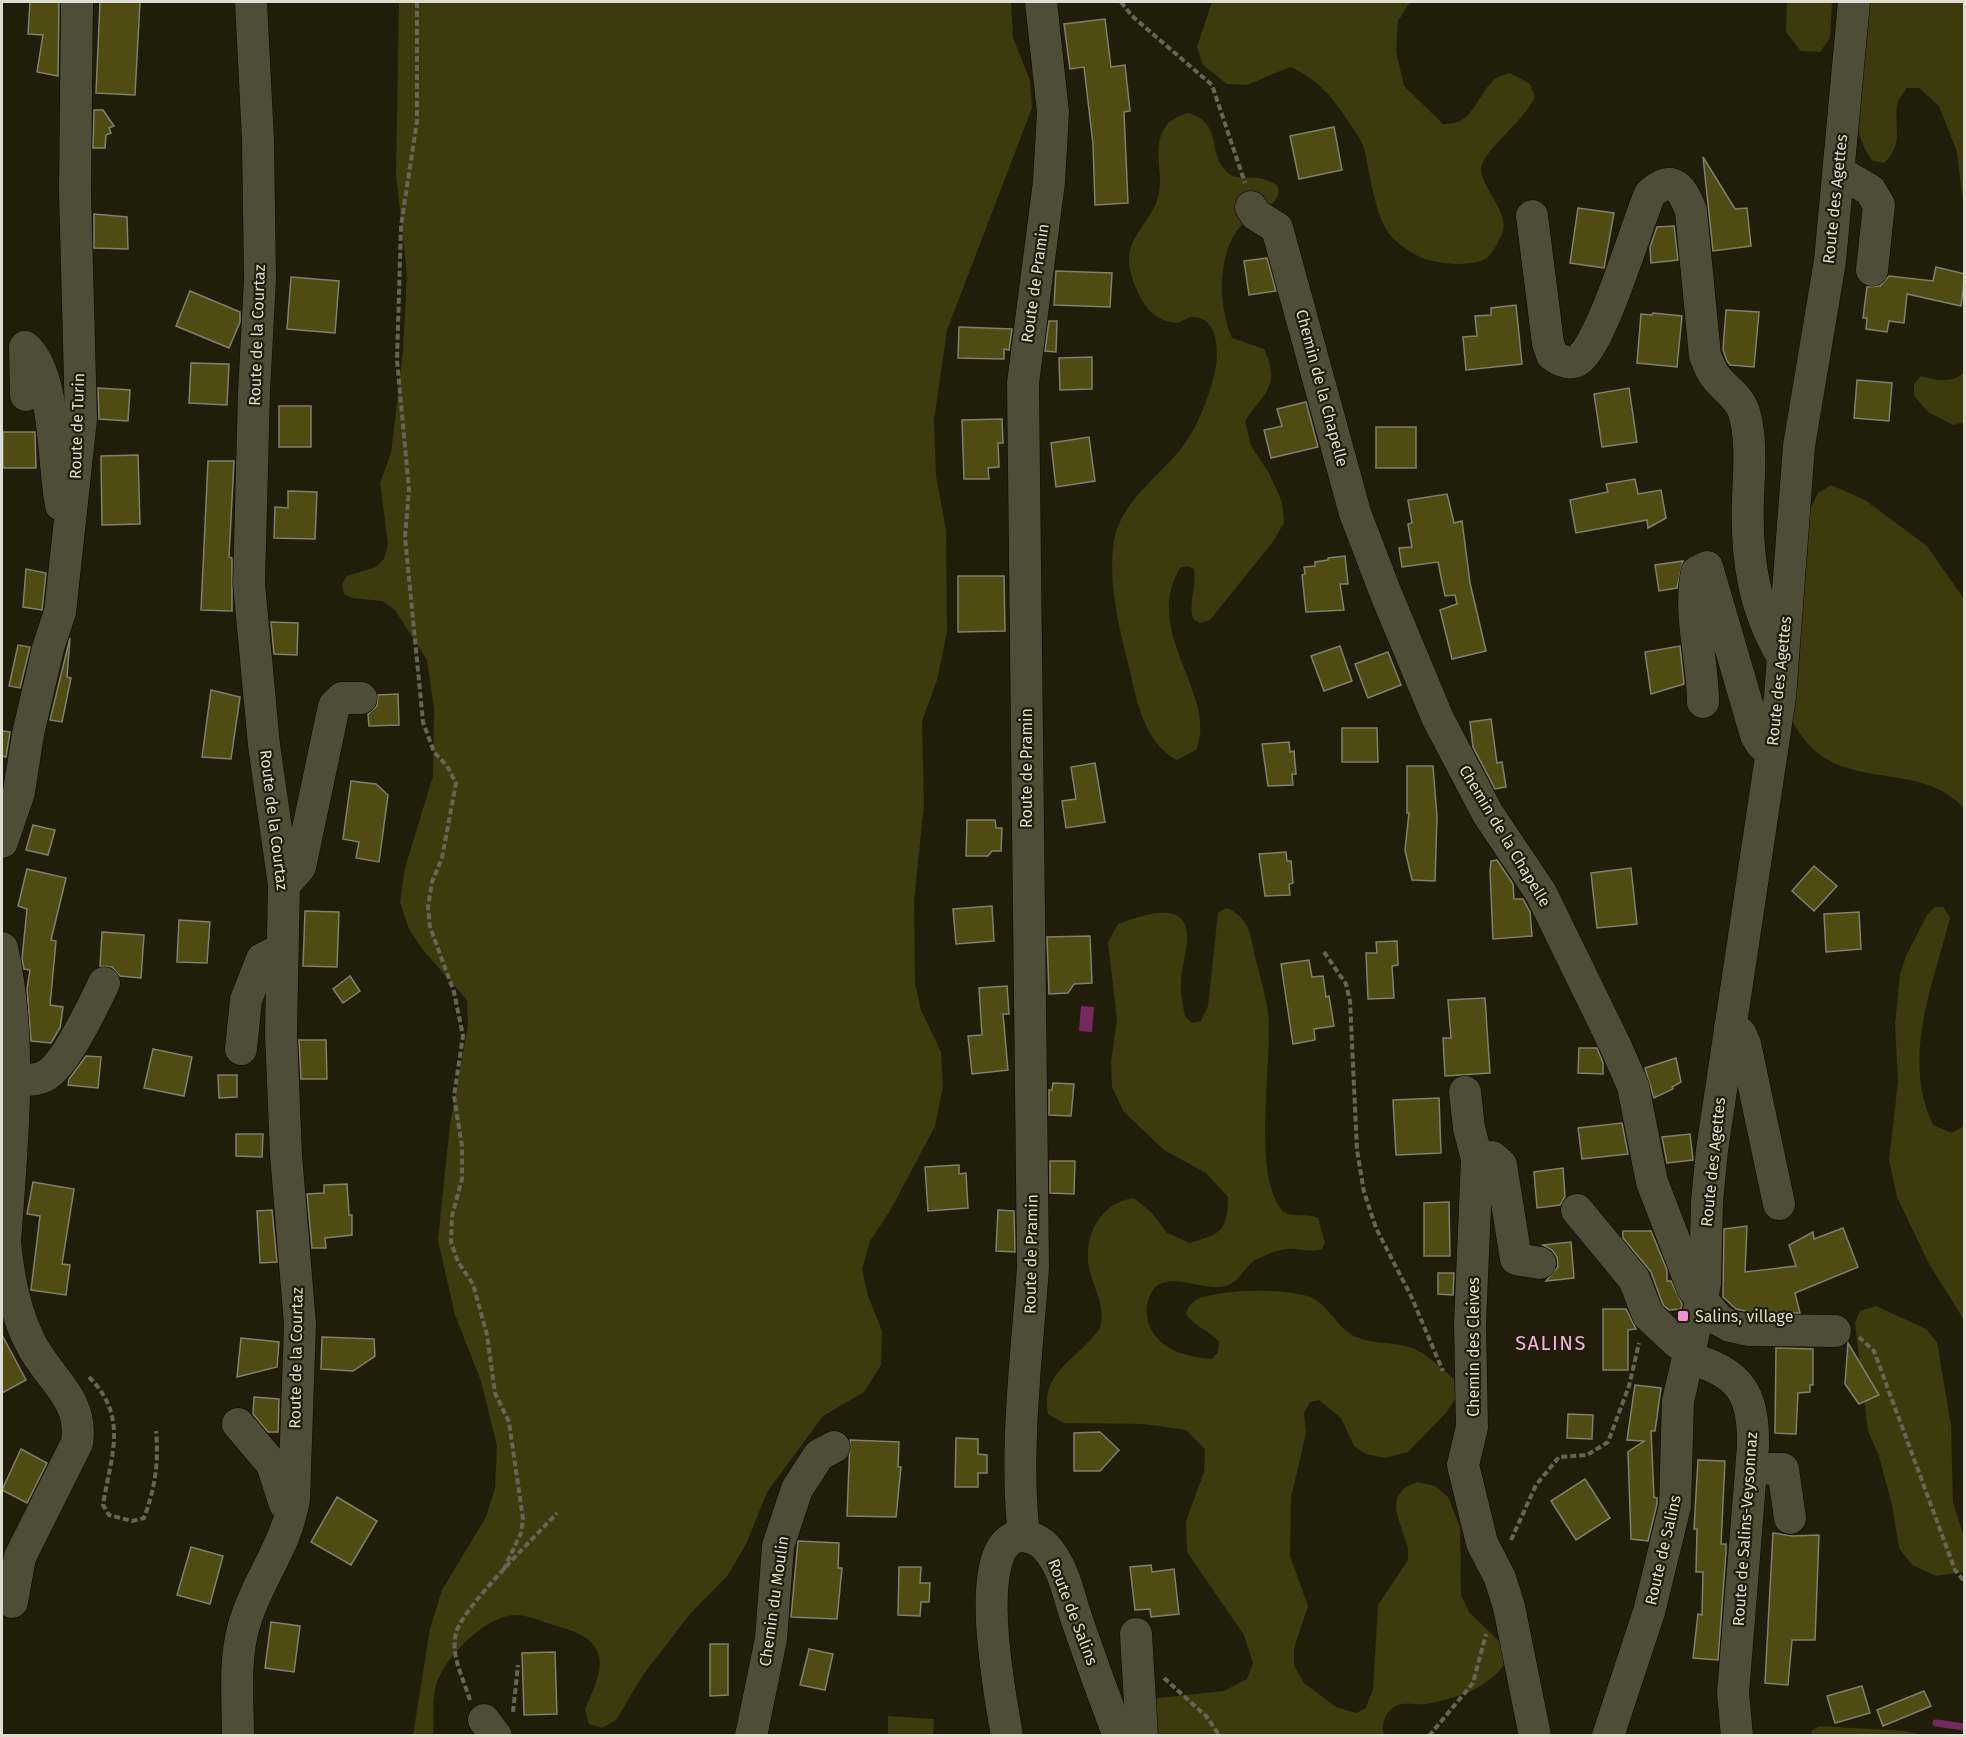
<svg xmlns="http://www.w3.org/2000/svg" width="1966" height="1737" font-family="'Fira Sans',sans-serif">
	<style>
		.green { fill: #3d3a0d }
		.water { fill: #75295f }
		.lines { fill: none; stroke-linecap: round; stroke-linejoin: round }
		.stream { stroke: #75295f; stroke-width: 7 }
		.building { fill: #4f4b13; stroke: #81806a; stroke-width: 1.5 }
		.minor-casing { stroke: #090800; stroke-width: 33 }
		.path { stroke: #676555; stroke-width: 4; stroke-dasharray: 6 3; stroke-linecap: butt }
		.minor { stroke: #4e4d38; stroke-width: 32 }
		.poi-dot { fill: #f491d3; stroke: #201e0b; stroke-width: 2 }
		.labels { text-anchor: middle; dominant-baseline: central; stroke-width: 4.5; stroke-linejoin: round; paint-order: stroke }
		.street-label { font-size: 16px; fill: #deddd1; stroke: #201e0b }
		.poi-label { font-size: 16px; fill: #deddd1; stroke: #201e0b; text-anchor: start }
		.quarter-label { font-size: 20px; letter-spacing: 1.5px; fill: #f9b2df; stroke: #201e0b }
	</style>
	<rect width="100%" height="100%" fill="#201e0b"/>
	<g class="green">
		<path d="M399,2H1011L1013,38L1030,80L1032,108L947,330L934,420L936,476L946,530L947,632L937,680L922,721L924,804L914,901L915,983L921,1010L941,1052L943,1086L935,1126L890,1211L870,1241L862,1269L868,1296L882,1331L881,1365L864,1392L823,1416L767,1492L747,1542L728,1575L690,1614L643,1675L616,1720L602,1728L589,1724L585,1709C591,1695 603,1672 599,1656C594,1638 577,1632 560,1627C547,1624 530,1615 516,1615C486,1614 440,1661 435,1689C432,1704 434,1721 433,1735H413L430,1629L442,1590L486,1517L495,1488L497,1446L481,1381L455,1315L438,1240L450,1124L468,1026L467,1000L423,950L409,929L400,902L405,868L433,776L434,708L427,660L395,610L382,601L352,598L344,594L342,584L347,576L376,567L384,559L388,544L380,483L391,453L403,351L407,275L396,174Z"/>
		<path d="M1212,2H1410L1398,21L1396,51L1404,86L1443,124C1473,126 1475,98 1493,81C1496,77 1504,75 1510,73L1530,84L1535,97C1525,120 1482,151 1481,169C1481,189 1513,214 1501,236C1498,242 1494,251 1489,256C1477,269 1430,264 1416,255C1407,250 1393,240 1388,232C1375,215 1369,167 1363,145C1360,137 1353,129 1349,122C1332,97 1318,79 1290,67L1247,85L1227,84L1203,65L1197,47Z"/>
		<polygon points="1787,2 1832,2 1830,38 1820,52 1801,51 1786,32"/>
		<path d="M1865,2H1964V211L1957,152L1939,106L1919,88H1907C1903,93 1898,99 1897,105C1894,128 1904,145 1884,163L1873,161C1840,118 1859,51 1865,2Z"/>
		<path d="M1188,113C1224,124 1206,151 1227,172C1235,180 1249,177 1259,178C1265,179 1271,182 1277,185C1286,205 1250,215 1240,227C1217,254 1218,306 1232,338L1264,349C1281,386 1265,391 1245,421L1251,446L1269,473L1282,502L1284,523L1272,543L1210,620L1200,623L1193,619C1188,603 1197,586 1194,569L1187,566L1180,568C1141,633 1219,695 1196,750L1177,760C1147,745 1138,707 1131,676C1121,634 1107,585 1114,541C1121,498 1166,473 1188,439C1201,418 1209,396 1215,372C1219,354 1219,317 1193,317C1189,317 1184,320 1180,322C1170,325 1155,317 1148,309C1139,298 1128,273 1129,259C1129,235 1155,217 1159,193C1163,173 1153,150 1163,131C1168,120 1177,117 1188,113Z"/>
		<path d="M1964,372V422L1953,425L1928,412L1914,396V384L1921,376C1934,380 1954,384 1964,372Z"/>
		<path d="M1831,485L1865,500L1927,546L1964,599V808C1924,765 1861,786 1819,754C1804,743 1794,725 1786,709L1809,512L1818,493Z"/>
		<path d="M1935,907H1943L1950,918C1933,985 1901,1057 1933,1125L1952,1133L1964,1126V1320L1928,1262L1897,1197L1889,1160L1898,1082L1895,1024L1900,975L1906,956L1927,915Z"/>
		<path d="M1226,908C1251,917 1250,937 1256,960C1260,977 1266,996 1268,1013C1273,1064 1252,1167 1280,1208C1288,1220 1307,1212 1318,1218L1325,1243L1322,1249C1312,1252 1305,1250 1295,1249C1283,1248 1270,1253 1259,1258C1245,1264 1241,1282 1225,1286C1201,1293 1158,1263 1148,1301C1145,1312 1147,1322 1152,1331C1165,1352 1188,1357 1212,1359L1218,1352L1219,1342C1209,1330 1195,1327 1186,1314C1188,1307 1190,1304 1196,1300C1218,1289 1293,1287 1314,1299C1332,1309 1339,1332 1359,1338C1374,1344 1393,1342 1409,1347C1426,1352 1440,1368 1454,1379L1456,1398L1446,1413L1408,1452L1385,1458L1366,1454L1354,1446L1341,1418L1319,1400L1310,1402L1304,1413L1306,1433L1291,1498L1290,1556L1308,1606L1294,1648V1666L1304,1683L1336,1707L1356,1713L1366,1708L1373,1689L1378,1605L1408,1560V1548L1396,1511L1397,1498L1404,1488L1417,1482L1435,1486L1448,1497L1460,1527L1461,1595L1469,1612L1504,1646L1506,1662C1490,1688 1455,1699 1426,1704C1417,1705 1406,1702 1398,1705C1386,1709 1380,1725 1384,1735H1148L1152,1704L1158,1698L1224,1691L1247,1679L1253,1663L1244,1635L1187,1552L1186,1521L1204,1472L1205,1449L1186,1430L1144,1424L1064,1423L1048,1414C1041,1376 1069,1364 1091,1339C1095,1334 1100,1330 1101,1324C1105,1301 1090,1283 1088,1261C1086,1230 1103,1202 1134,1198L1152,1213L1167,1233L1190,1243C1222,1233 1227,1232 1228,1197L1206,1173L1164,1150L1124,1112L1112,1087L1111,1061L1117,1020L1108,942L1118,924C1137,917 1185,898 1187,934C1188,950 1181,968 1181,984C1180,995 1183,1006 1185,1016L1192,1023L1201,1021L1208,1006L1218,913Z"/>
		<polygon points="1876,1306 1926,1329 1937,1342 1951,1426 1953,1502 1964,1537 1964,1572 1936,1576 1912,1565 1899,1548 1892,1505 1879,1456 1868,1431 1855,1323 1860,1311"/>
		<polygon points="888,1716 934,1719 933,1735 888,1735"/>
		<polygon points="1821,1726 1905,1731 1921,1735 1811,1735 1812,1730"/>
	</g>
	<polygon class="water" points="1081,1006 1094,1007 1092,1032 1079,1031"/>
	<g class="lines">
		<polyline class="stream" points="1936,1723 1964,1727"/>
	</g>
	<g class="building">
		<polygon points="30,2 59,2 58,76 37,72 43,35 28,34"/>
		<polygon points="100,2 140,2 135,95 96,93"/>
		<polygon points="1105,19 1111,67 1125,65 1130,111 1124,112 1128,203 1095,205 1093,144 1084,67 1070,69 1064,24"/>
		<polygon points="94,110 103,110 114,126 109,128 111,133 106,135 105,148 93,148"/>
		<polygon points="1334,127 1342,170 1299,179 1290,136"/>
		<polygon points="1703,157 1735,209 1747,208 1751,246 1713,251"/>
		<polygon points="1578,208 1614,213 1604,268 1570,263"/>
		<polygon points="94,214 127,217 128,249 94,248"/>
		<polygon points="1674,226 1678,260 1651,263 1650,247 1657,227"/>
		<polygon points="1267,258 1276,291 1249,295 1244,261"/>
		<polygon points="1936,267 1965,274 1961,306 1907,294 1904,323 1889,321 1887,332 1866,329 1867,318 1863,318 1867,287 1880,286 1889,276 1933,281"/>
		<polygon points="1056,271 1112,273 1110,307 1054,305"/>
		<polygon points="291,277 339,281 335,333 287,329"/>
		<polygon points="190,291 240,312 240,322 229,348 176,326"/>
		<polygon points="1516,305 1522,364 1466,370 1463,337 1477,336 1475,316 1491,315 1491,308"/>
		<polygon points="1726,310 1759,312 1754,367 1730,365 1727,361 1723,350"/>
		<polygon points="1653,313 1682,316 1677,367 1637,363 1641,314 1652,315"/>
		<polygon points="1049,321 1057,321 1056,352 1045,351"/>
		<polygon points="959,327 1012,329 1009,350 1004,349 1004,359 958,358"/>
		<polygon points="1092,357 1092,389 1060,390 1059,358"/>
		<polygon points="191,363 229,364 227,405 189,403"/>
		<polygon points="1857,380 1892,383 1889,421 1854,418"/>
		<polygon points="98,388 130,390 128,421 99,419"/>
		<polygon points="1629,388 1637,442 1602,447 1594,394"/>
		<polygon points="1306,402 1318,447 1271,458 1264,430 1282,426 1277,409"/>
		<rect x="279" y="406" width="32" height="41"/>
		<polygon points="1002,419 1003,443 998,443 999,467 988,468 989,479 964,479 962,420"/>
		<rect x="1376" y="427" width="40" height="41"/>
		<polygon points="3,432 35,432 36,468 3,468"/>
		<polygon points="1089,437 1095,481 1056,487 1051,443"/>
		<polygon points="138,455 140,524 102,525 101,456"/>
		<polygon points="208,461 234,461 229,557 232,558 232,611 201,610"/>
		<polygon points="1635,479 1638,494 1661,490 1666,518 1648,528 1647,520 1576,533 1570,500 1608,492 1606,484"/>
		<polygon points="288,491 317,492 315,539 274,538 275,507 288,508"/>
		<polygon points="1447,494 1454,523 1462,521 1470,583 1486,651 1452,659 1440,610 1457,604 1455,595 1445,596 1438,562 1402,567 1399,548 1412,547 1408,524 1412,523 1408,500"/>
		<polygon points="1345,556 1348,584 1340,584 1344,610 1306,612 1302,575 1305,574 1304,567 1315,566 1315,562 1328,560 1328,558"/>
		<polygon points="1683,561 1677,588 1659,591 1655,565"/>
		<polygon points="26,569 46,573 42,610 23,607"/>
		<polygon points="958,576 1004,576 1005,631 958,632"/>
		<polygon points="271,622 298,623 297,655 274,654"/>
		<polygon points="70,638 67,677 71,678 62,722 50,720"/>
		<polygon points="18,645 30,647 20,688 9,686"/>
		<polygon points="1340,646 1352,681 1324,691 1311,656"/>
		<polygon points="1680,646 1684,684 1651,694 1645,652"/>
		<polygon points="1388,652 1401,685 1368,698 1355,664"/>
		<polygon points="211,690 240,697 231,759 202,757"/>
		<polygon points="398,694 399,725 369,726 368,714 377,706 378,695"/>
		<polygon points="1491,719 1497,763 1502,762 1506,787 1495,789 1473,747 1470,722"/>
		<polygon points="1342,728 1377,728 1378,762 1342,762"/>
		<polygon points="2,731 10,732 6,757 2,756"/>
		<polygon points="1289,742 1290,752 1294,751 1296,774 1292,774 1293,785 1268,786 1262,744"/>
		<polygon points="1095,763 1105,822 1066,828 1062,801 1076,799 1071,767"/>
		<polygon points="1407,766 1433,766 1437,817 1435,881 1412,880 1405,850 1409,813 1407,813"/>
		<polygon points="351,781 376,784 388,795 379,862 356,858 359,842 343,839"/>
		<polygon points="967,820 995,820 996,828 1002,828 1001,851 992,851 988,856 966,856"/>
		<polygon points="33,825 55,830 48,855 26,850"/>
		<polygon points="1286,852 1287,861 1291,861 1293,883 1289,884 1290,895 1265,896 1259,854"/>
		<polygon points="1497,860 1513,884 1514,899 1523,899 1530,912 1532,936 1493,939 1490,871 1491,861"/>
		<polygon points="1814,866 1837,886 1814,911 1792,891"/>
		<polygon points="1631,868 1637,924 1597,928 1591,873"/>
		<polygon points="27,869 66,878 51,940 56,941 50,1005 63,1007 60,1028 51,1043 31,1041 27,989 30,970 24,969 22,959 27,909 18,906"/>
		<polygon points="992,906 994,941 956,944 953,909"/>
		<polygon points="305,911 339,912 337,967 303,966"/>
		<polygon points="1859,912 1861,949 1826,952 1824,914"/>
		<polygon points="179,920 210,922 207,963 177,962"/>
		<polygon points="102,932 144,935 141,978 120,976 112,967 100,966"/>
		<polygon points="1090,936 1092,983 1074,984 1068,993 1049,994 1047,937"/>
		<polygon points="1397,941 1398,965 1392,966 1394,998 1368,999 1366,953 1377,953 1376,942"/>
		<polygon points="1309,960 1312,977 1323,976 1326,997 1329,996 1334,1026 1314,1029 1315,1040 1293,1044 1281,964"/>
		<polygon points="350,976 360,991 343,1003 333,989"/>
		<polygon points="1007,986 1009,1014 1003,1014 1008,1070 972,1074 968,1036 982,1035 979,988"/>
		<polygon points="1485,998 1490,1073 1445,1076 1443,1038 1451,1038 1448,1000"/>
		<polygon points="299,1040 326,1040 327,1079 301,1079"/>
		<polygon points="1579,1048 1597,1048 1603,1063 1603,1074 1578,1073"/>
		<polygon points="153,1049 192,1057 184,1096 144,1088"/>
		<polygon points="86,1056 101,1057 98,1088 68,1085 69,1079"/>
		<polygon points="1676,1058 1681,1082 1672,1087 1673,1089 1654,1098 1645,1068"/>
		<polygon points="218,1075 237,1075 237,1097 219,1098"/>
		<polygon points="1053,1083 1074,1084 1071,1116 1049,1115 1049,1090 1052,1090"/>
		<polygon points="1439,1098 1441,1153 1396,1155 1393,1100"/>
		<polygon points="1622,1123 1628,1154 1582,1159 1578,1128"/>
		<polygon points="236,1134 263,1134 262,1157 236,1156"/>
		<polygon points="1690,1134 1693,1160 1667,1163 1662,1137"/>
		<polygon points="1050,1161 1075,1161 1074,1194 1050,1193"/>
		<polygon points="959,1165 959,1174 966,1173 968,1208 928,1211 925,1167"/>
		<polygon points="1563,1168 1565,1197 1560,1205 1537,1208 1534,1172"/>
		<polygon points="33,1182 74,1189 62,1264 70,1265 66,1295 31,1290 40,1216 27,1214"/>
		<polygon points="347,1184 349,1215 352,1215 352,1235 325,1238 326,1248 312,1248 307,1194 324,1193 324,1185"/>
		<polygon points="1449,1202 1450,1256 1424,1256 1424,1203"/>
		<polygon points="272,1210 277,1262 260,1263 257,1211"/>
		<polygon points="998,1210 1014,1211 1015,1252 996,1251"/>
		<polygon points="1747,1226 1745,1272 1796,1266 1789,1245 1813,1232 1814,1239 1843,1228 1858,1267 1795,1293 1800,1313 1750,1312 1736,1309 1723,1297 1724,1229"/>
		<polygon points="1623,1231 1651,1231 1667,1270 1667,1281 1671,1281 1682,1304 1681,1309 1669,1310 1663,1305 1651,1272 1623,1238"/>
		<polygon points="1571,1242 1574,1278 1546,1281 1558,1267 1557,1257 1552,1250 1543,1245"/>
		<polygon points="1438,1273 1454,1273 1453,1295 1438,1294"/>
		<polygon points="1603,1309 1626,1309 1636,1329 1628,1330 1628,1370 1603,1370"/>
		<polygon points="2,1335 26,1380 2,1393"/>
		<polygon points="322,1337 374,1339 375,1356 353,1371 321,1369"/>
		<polygon points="241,1338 279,1342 277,1367 237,1377"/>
		<polygon points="1848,1343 1879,1395 1859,1404 1845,1384"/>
		<polygon points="1776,1348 1813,1349 1813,1385 1810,1385 1810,1392 1798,1393 1796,1434 1775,1433"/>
		<polygon points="1635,1385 1661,1388 1655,1431 1651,1431 1654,1497 1657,1498 1657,1504 1648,1541 1631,1539 1628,1452 1644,1441 1627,1440"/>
		<polygon points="254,1397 279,1399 278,1432 268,1432 253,1414"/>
		<polygon points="1568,1414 1593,1415 1592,1439 1567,1438"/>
		<polygon points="1100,1432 1119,1450 1100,1471 1074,1471 1074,1433"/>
		<polygon points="956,1438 978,1439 978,1454 987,1455 987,1473 978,1473 978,1487 955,1487"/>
		<polygon points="850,1440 899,1442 898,1467 901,1467 896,1517 847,1516"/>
		<polygon points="21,1449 47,1463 27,1503 2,1490"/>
		<polygon points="1698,1460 1725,1461 1721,1544 1726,1544 1726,1552 1718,1660 1693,1658 1698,1614 1702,1615 1703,1572 1696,1572 1697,1529 1694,1529"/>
		<polygon points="1585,1479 1610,1518 1576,1540 1551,1501"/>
		<polygon points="337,1497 377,1521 351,1565 311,1542"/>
		<polygon points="1773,1533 1792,1536 1819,1535 1815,1640 1792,1640 1788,1685 1765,1683"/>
		<polygon points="798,1541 839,1543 838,1568 842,1568 837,1619 791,1617"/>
		<polygon points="191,1547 223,1556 210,1604 177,1595"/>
		<polygon points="1151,1565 1152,1572 1174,1569 1179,1614 1151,1617 1150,1609 1135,1610 1130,1567"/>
		<polygon points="899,1567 921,1567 920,1583 930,1583 929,1602 921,1602 920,1616 898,1615"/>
		<polygon points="271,1622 300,1626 294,1672 265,1668"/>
		<polygon points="710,1644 728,1644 728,1695 710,1696"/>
		<polygon points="809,1649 833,1654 825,1690 800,1685"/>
		<polygon points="555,1652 557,1714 524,1715 522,1653"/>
		<polygon points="1862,1686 1870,1713 1835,1723 1827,1696"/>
		<polygon points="1924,1691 1931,1706 1883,1726 1877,1710"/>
	</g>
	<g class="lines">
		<g class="minor-casing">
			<g id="minor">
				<polyline points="1839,172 1870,190 1879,205 1872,270"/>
				<polyline points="1251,207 1256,215 1277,228 1355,513 1386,594 1438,719 1488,814 1541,893 1615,1045 1633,1086 1652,1182 1693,1289 1719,1320 1730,1326 1748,1330 1835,1331"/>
				<path d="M1532,216L1548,343L1552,355C1558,359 1566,364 1574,362C1599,357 1637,222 1650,194C1673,173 1682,188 1691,211L1705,356C1708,362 1710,368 1713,373C1722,388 1738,394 1744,412C1752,438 1749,472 1748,499C1746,556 1753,608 1783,657"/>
				<path d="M26,395L25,347C56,372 53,466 61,505"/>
				<path d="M1703,702C1703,659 1688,614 1697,572L1707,567L1756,735L1762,745L1772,749"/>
				<polyline points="2,842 19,792 28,734 48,648 60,612 81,419 75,191 77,2"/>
				<polyline points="284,885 300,867 334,706 342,698 361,698"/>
				<path d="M2,948C23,1043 12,1146 5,1242C8,1275 15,1312 30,1342C48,1379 84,1398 77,1443L20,1557L12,1602"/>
				<polyline points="1730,1028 1740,1033 1745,1044 1779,1204"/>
				<polyline points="241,1049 246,1000 262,959 282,949"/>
				<path d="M13,1079C23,1080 36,1081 45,1076C65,1066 94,1004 104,983"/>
				<polyline points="1465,1092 1469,1128 1477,1159 1470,1324 1472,1427 1463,1465 1482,1543 1500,1578 1509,1607 1535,1736"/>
				<polyline points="1477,1159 1492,1157 1501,1165 1516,1259 1540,1263"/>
				<polyline points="1577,1210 1634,1279 1648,1315 1678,1343 1690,1351"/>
				<path d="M1688,1358C1740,1372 1754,1393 1753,1446L1733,1693L1737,1736"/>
				<polyline points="238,1424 272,1464 285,1504"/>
				<polyline points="1771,1469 1783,1469 1790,1518"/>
				<path d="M1024,1536C1014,1450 1027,1354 1033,1267L1023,383L1049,182L1053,112L1041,2"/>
				<polyline points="1136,1634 1142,1736"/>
				<polyline points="484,1720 496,1736"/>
				<path d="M238,1736C238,1701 234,1663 243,1629C255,1583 287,1546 294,1499L300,1324L286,1155L281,1033L284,885L264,745L249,584L254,392L260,279L258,140L251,2"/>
				<polyline points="751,1736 771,1639 778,1546 797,1489 819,1455 834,1447"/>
				<path d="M1007,1736C1002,1705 967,1535 1023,1536C1034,1537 1044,1543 1050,1552C1065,1572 1069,1597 1077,1620C1090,1658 1104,1697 1119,1736"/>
				<polyline points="1608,1736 1649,1612 1675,1506 1678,1401 1705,1284 1707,1202 1712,1150 1780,697 1799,446 1830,261 1854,2"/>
			</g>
		</g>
		<g class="path">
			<polyline points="417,2 417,121 401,226 397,360 409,490 405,537 423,722 434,752 447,766 456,783 442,858 432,882 428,907 430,927 454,992 463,1036 454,1096 462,1146 462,1179 452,1216 451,1242 458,1262 473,1284 487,1335 495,1393 509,1422 523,1519 521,1533 502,1573"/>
			<polyline points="1121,2 1132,16 1212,85 1245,183"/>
			<polyline points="1324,952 1346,984 1350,1001 1357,1150 1364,1192 1376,1228 1411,1296 1443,1371"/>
			<polyline points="1859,1337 1874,1351 1955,1570 1964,1581"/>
			<path d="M89,1377C129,1417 111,1455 103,1505L109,1515L132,1521L144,1518C155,1488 159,1463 156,1431"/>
			<polyline points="1511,1540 1536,1485 1559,1457 1587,1455 1608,1442 1629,1386 1639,1343"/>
			<polyline points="1164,1678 1206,1716 1220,1736"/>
			<path d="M470,1700C464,1680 450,1655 456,1633C463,1607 535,1537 557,1513"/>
			<polyline points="513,1712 518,1665"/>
			<polyline points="1429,1736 1473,1683 1486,1634"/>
		</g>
		<use href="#minor" class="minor"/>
	</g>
	<rect class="poi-dot" x="1677" y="1310" width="12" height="12" rx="3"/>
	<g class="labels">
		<g class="street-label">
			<text transform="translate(1835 199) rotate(-84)">Route des Agettes</text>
			<text transform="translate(1035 283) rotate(-82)">Route de Pramin</text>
			<text transform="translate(257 335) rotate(-88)">Route de la Courtaz</text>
			<text transform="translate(1322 388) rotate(75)">Chemin de la Chapelle</text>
			<text transform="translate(77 426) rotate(-88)">Route de Turin</text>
			<text transform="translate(1779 681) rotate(-84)">Route des Agettes</text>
			<text transform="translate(1026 768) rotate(-90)">Route de Pramin</text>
			<text transform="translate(274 820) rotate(83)">Route de la Courtaz</text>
			<text transform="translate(1505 836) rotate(59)">Chemin de la Chapelle</text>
			<text transform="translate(1713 1162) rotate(-84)">Route des Agettes</text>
			<text transform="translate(1031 1254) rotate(-89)">Route de Pramin</text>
			<text transform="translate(1473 1347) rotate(-90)">Chemin des Cleives</text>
			<text transform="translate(296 1358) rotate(-89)">Route de la Courtaz</text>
			<text transform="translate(1745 1529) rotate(-86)">Route de Salins-Veysonnaz</text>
			<text transform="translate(1663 1550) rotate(-77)">Route de Salins</text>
			<text transform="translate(774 1601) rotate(-82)">Chemin du Moulin</text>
			<text transform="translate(1073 1612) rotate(69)">Route de Salins</text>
		</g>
		<g class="poi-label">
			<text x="1695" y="1316">Salins, village</text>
		</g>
		<g class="quarter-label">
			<text x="1551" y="1343">SALINS</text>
		</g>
	</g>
	<rect width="1966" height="1737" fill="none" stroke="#deddd1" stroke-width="6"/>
</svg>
